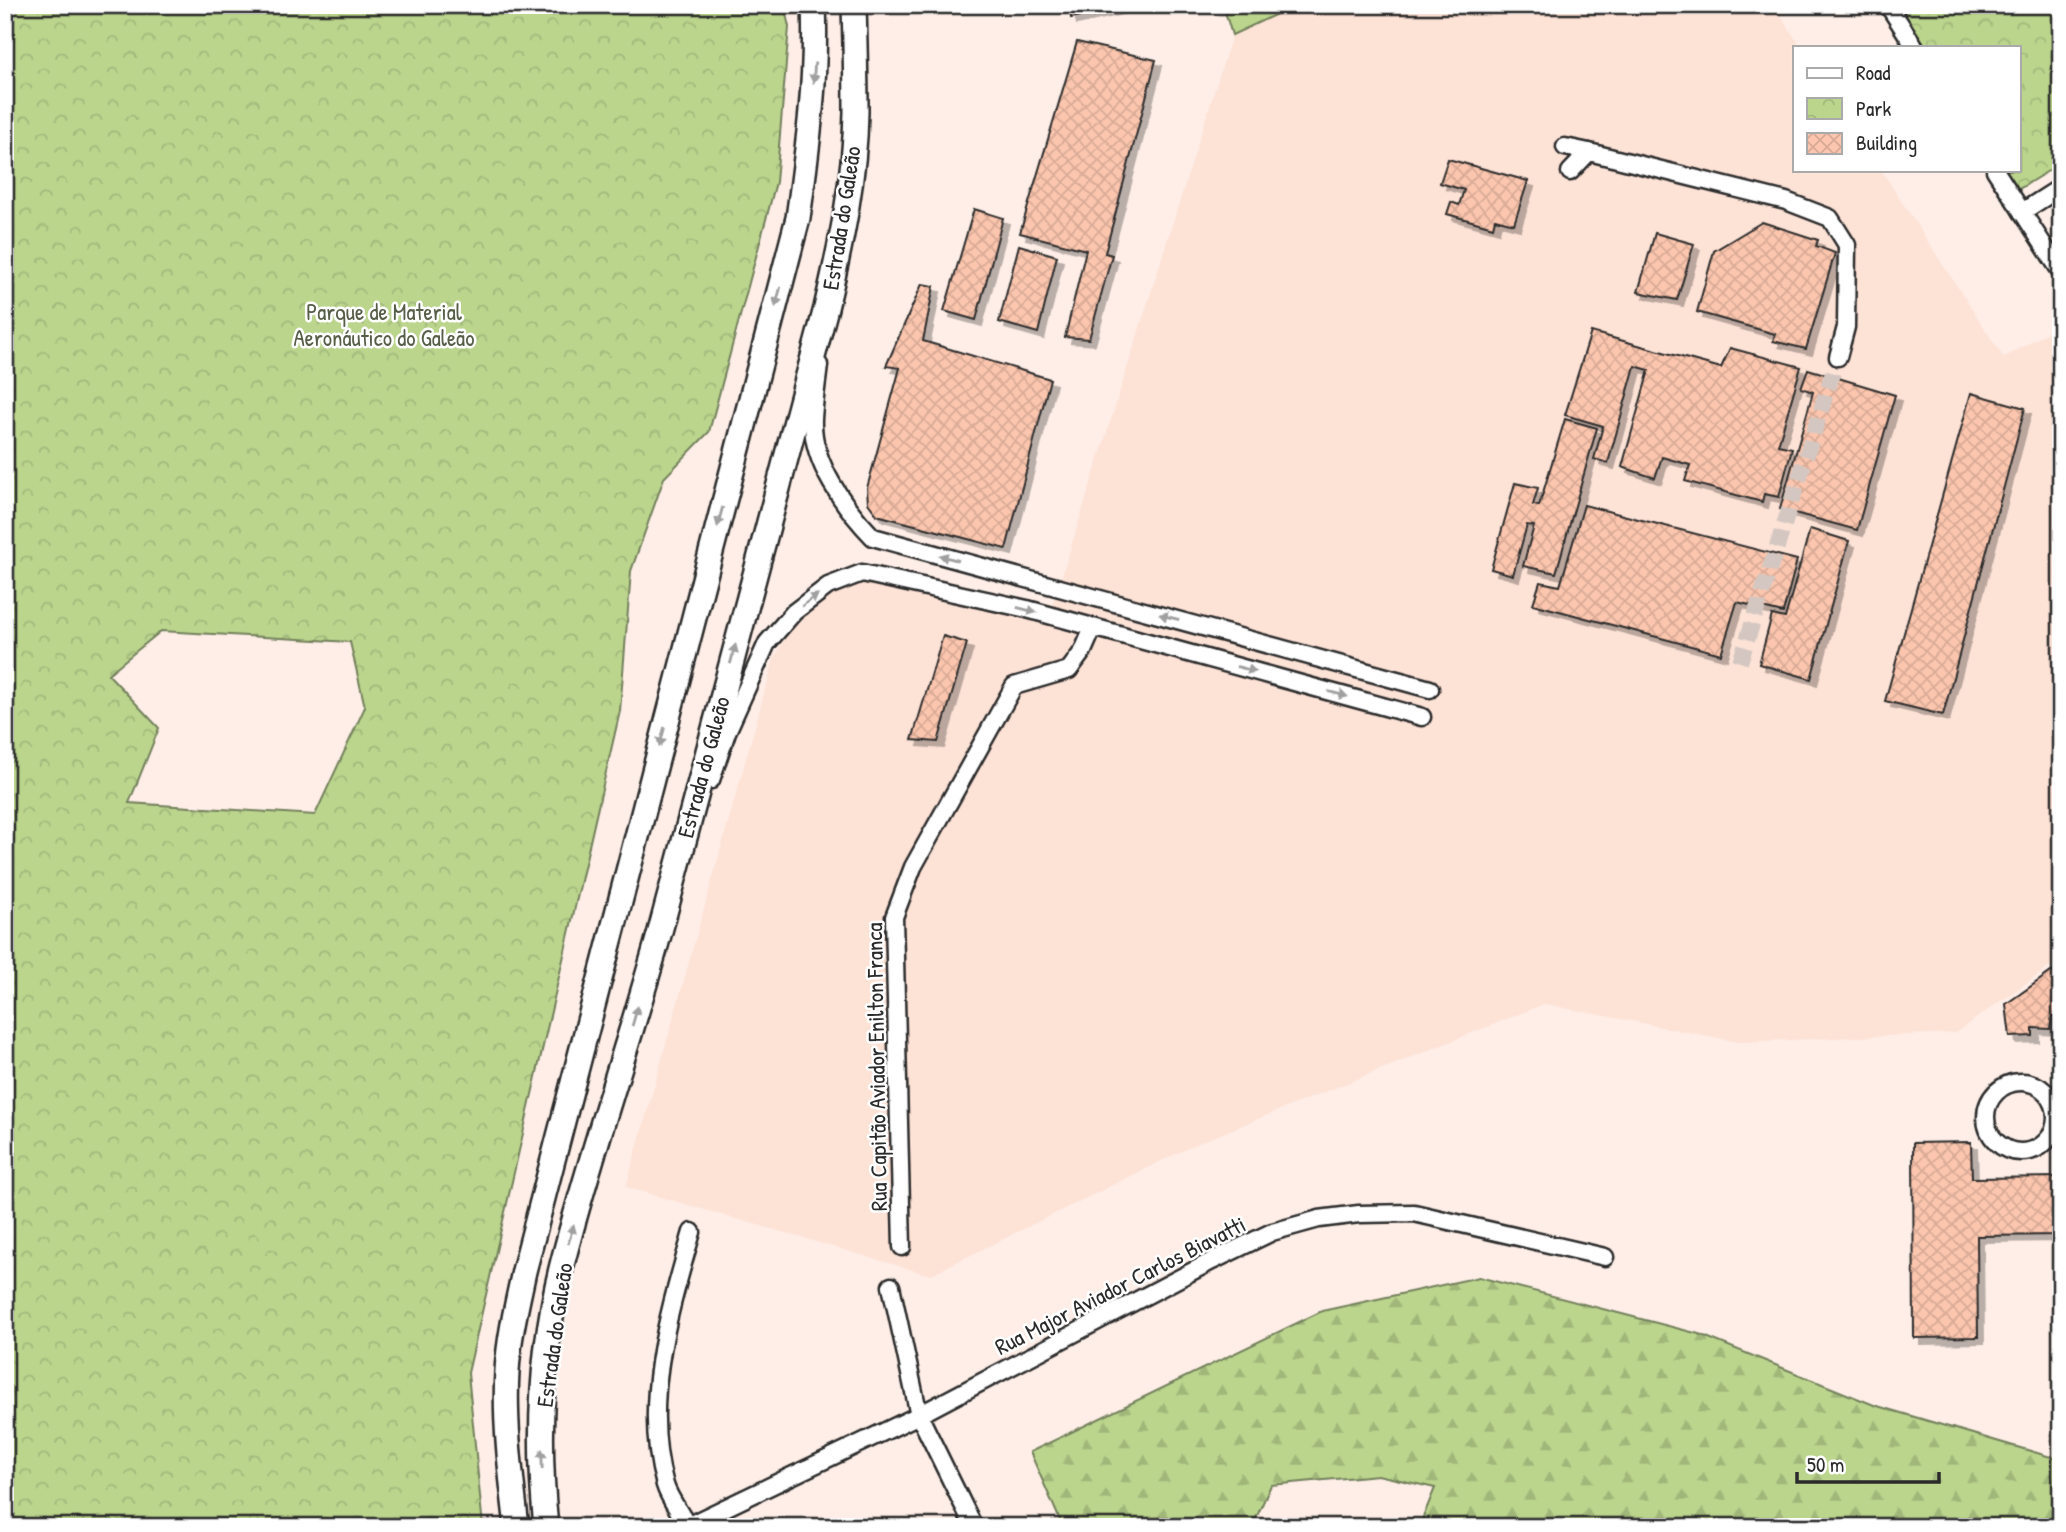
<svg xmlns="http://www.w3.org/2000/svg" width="2066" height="1532" font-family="'Patrick Hand',sans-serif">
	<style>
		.built { fill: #fde2d6 }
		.forest { fill: url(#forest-firs); stroke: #73805c; stroke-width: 2 }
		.park { fill: url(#park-crowns); stroke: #73805c; stroke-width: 2; fill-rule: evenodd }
		.building { fill: url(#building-cross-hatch); stroke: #2b2b2b; stroke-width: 2; filter: url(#shadow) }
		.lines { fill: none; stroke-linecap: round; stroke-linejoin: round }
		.street-tunnel { stroke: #d4c7c1; stroke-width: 16; stroke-dasharray: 16 8; stroke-linecap: butt }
		.street-casing { stroke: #2b2b2b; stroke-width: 21 }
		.secondary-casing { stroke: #2b2b2b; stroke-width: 28 }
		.street { stroke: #fff; stroke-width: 16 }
		.secondary { stroke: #fff; stroke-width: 23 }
		.oneway { fill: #a0a0a0 }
		.labels { text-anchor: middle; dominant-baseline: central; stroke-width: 5; stroke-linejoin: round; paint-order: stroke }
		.street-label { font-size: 23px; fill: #2b2b2b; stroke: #fff }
		.park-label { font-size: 23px; fill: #565e48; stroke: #fff }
	</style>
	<defs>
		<pattern id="forest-firs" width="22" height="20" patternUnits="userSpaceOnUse" patternTransform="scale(1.75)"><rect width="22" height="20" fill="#bbd58d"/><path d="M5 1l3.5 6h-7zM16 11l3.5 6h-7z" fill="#a1b77a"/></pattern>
		<pattern id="park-crowns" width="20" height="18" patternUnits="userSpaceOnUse" patternTransform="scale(1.75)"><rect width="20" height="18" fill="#bbd58d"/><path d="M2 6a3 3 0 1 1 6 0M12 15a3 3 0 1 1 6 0" fill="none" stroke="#a1b77a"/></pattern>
		<pattern id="building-cross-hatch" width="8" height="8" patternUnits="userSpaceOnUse" patternTransform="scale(1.75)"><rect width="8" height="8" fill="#fcc6ae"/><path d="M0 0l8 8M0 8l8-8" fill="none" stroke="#d8aa96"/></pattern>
		<filter id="shadow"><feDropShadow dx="6" dy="6" stdDeviation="0" flood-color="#0004"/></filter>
	</defs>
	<rect width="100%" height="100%" fill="#feeee7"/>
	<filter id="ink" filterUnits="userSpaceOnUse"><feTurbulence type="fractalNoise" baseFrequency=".0143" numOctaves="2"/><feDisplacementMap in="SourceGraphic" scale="14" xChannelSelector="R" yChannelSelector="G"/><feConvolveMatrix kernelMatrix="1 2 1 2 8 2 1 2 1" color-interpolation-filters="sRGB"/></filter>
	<g filter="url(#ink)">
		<polygon class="built" points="1223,5 1774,5 1801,47 1795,47 1795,170 1881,170 2004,358 2061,324 2061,959 1955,1033 1739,1042 1544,1004 1198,1143 930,1275 626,1187 774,659 793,623 828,596 864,583 1047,623 1232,35"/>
		<g class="forest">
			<polygon points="1223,5 1296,5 1232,35"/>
			<polygon points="1479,1277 1699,1334 1874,1405 2061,1460 2061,1527 1419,1527 1435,1488 1378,1475 1271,1485 1252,1527 1063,1527 1030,1452 1322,1311"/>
		</g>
		<g class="park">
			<path d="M5,5H784L789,27L776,182L709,432L664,478L631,571L620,711L468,1373L483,1527H5ZM161,631L350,642L365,707L315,815L129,803L159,728L108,674Z"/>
			<polygon points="1896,5 2061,5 2061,163 2014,192 2001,170 2019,170 2019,47 1923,47"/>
		</g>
		<g class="building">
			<polygon points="1068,5 1126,5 1126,6 1071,18"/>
			<polygon points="1077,42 1156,60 1105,253 1112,255 1089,339 1065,337 1086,250 1020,233"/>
			<polygon points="1448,159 1528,181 1514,224 1495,219 1493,227 1447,214 1451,202 1459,205 1464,190 1440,183"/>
			<polygon points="974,209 1003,218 976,320 944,311"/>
			<polygon points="1762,222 1818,240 1816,246 1835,253 1806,349 1773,341 1775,334 1697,312 1714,251"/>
			<polygon points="1655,233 1694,244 1677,300 1638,292"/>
			<polygon points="1019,245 1057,256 1038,333 999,322"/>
			<polygon points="922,284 934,286 923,341 1050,379 1006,549 877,515 868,503 867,488 900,368 886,366"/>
			<polygon points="1591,332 1721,368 1730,348 1801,367 1778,445 1792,448 1779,497 1764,494 1762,502 1685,481 1690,465 1662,457 1655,478 1622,467 1649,370 1635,366 1608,463 1594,459 1603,426 1565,415"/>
			<polygon points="1808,369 1895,395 1857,530 1780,509 1813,392 1801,388"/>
			<polygon points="1971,393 2025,408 1943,715 1885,701"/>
			<polygon points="1565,419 1597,428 1556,573 1523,566 1534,526 1527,525 1513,575 1491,569 1515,483 1538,488 1533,505 1539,506"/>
			<polygon points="1584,505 1797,560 1783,613 1737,602 1721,654 1533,604 1540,582 1560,586"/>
			<polygon points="1810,529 1849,541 1811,679 1759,664 1772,615 1785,618"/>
			<polygon points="943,636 967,643 938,742 912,740"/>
			<polygon points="2061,971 2061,1016 2052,1016 2050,1029 2033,1028 2033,1036 2010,1037 2006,1004 2051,972"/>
			<polygon points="1971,1142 1972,1178 2061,1177 2061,1235 1977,1236 1978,1337 1914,1338 1913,1143"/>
		</g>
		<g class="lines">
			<polyline class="street-tunnel" points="1740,662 1838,357"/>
			<g class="street-casing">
				<g id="street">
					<polyline points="1888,5 1915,47"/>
					<polyline points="1565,147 1589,152 1570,172"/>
					<polyline points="1589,152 1786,201 1830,218 1847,245 1846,327 1838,357"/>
					<polyline points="1995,170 2061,272"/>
					<polyline points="2022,212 2061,187"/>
					<path d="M819,365C817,383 814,401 813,419C811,462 845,508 873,537L1430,689"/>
					<polyline points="711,780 727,732 767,643 794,612 828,586 862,573 1027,609 1422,717"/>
					<circle cx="2021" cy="1117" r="35"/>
					<polyline points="902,1247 894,917 913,867 1014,686 1069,670 1083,651 1093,628"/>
					<polyline points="891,1286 919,1415 974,1527"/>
					<polyline points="685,1527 919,1415 1212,1261 1272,1232 1319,1219 1359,1214 1414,1213 1605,1257"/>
					<path d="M688,1527C681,1513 669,1499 665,1485C641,1402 669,1312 692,1232"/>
				</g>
			</g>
			<g class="secondary-casing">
				<g id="secondary">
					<path d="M517,1527C511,1475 504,1423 507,1371C509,1337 517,1304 524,1271L798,218C808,147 817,77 814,5"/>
					<path d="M546,1527C537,1438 541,1344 564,1257C593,1145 632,1036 662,924C717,719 771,513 826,308C841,244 855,178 856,112C856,77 855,41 854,5"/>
				</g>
			</g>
			<use href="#street" class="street"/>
			<use href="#secondary" class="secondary"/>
		</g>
		<defs><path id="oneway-solid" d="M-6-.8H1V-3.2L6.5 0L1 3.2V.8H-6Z" transform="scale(1.75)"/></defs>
		<g class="oneway">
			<use href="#oneway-solid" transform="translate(814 73) rotate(94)"/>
			<use href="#oneway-solid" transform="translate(778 297) rotate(105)"/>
			<use href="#oneway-solid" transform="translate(720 517) rotate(105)"/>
			<use href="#oneway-solid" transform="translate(949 558) rotate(-165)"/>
			<use href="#oneway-solid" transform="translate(810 600) rotate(-37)"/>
			<use href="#oneway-solid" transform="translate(1027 610) rotate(14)"/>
			<use href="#oneway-solid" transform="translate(1169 617) rotate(-165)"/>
			<use href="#oneway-solid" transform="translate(733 654) rotate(-75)"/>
			<use href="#oneway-solid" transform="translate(1246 669) rotate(15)"/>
			<use href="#oneway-solid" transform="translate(1338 694) rotate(15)"/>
			<use href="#oneway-solid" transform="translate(662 737) rotate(105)"/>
			<use href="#oneway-solid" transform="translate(635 1016) rotate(-74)"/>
			<use href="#oneway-solid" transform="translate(571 1234) rotate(-74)"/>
			<use href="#oneway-solid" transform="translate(542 1459) rotate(-91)"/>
		</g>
	</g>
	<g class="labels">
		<g class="street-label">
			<text transform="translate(841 218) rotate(-81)">Estrada do Galeão</text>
			<text transform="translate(703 767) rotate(-75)">Estrada do Galeão</text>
			<text transform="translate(876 1067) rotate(-91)">Rua Capitão Aviador Enilton Franca</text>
			<text transform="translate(1120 1285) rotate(-27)">Rua Major Aviador Carlos Biavatti</text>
			<text transform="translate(554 1335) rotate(-82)">Estrada do Galeão</text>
		</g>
		<g class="park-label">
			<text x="384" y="311">Parque de Material<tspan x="384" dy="26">Aeronáutico do Galeão</tspan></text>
		</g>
	</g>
	<rect width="2066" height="1532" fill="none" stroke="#fff" stroke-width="28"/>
	<rect x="14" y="14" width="2038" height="1504" fill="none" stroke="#2b2b2b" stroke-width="2.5" filter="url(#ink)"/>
	<rect x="1793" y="46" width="228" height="126" fill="#ffffff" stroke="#aaaaaa" stroke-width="2"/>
	<rect x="1807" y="68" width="35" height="10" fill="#ffffff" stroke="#aaaaaa" stroke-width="2"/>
	<text x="1856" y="80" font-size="21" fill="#2b2b2b">Road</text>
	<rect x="1807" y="98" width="35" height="21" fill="url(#park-crowns)" stroke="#aaaaaa" stroke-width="2"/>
	<text x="1856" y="116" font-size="21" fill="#2b2b2b">Park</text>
	<rect x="1807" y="133" width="35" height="21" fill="url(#building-cross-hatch)" stroke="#aaaaaa" stroke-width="2"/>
	<text x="1856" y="150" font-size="21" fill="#2b2b2b">Building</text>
	<path d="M1797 1472v10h142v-10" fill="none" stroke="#2b2b2b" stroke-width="3.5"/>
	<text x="1807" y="1472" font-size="21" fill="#2b2b2b" stroke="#ffffff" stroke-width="5" paint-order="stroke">50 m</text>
</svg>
